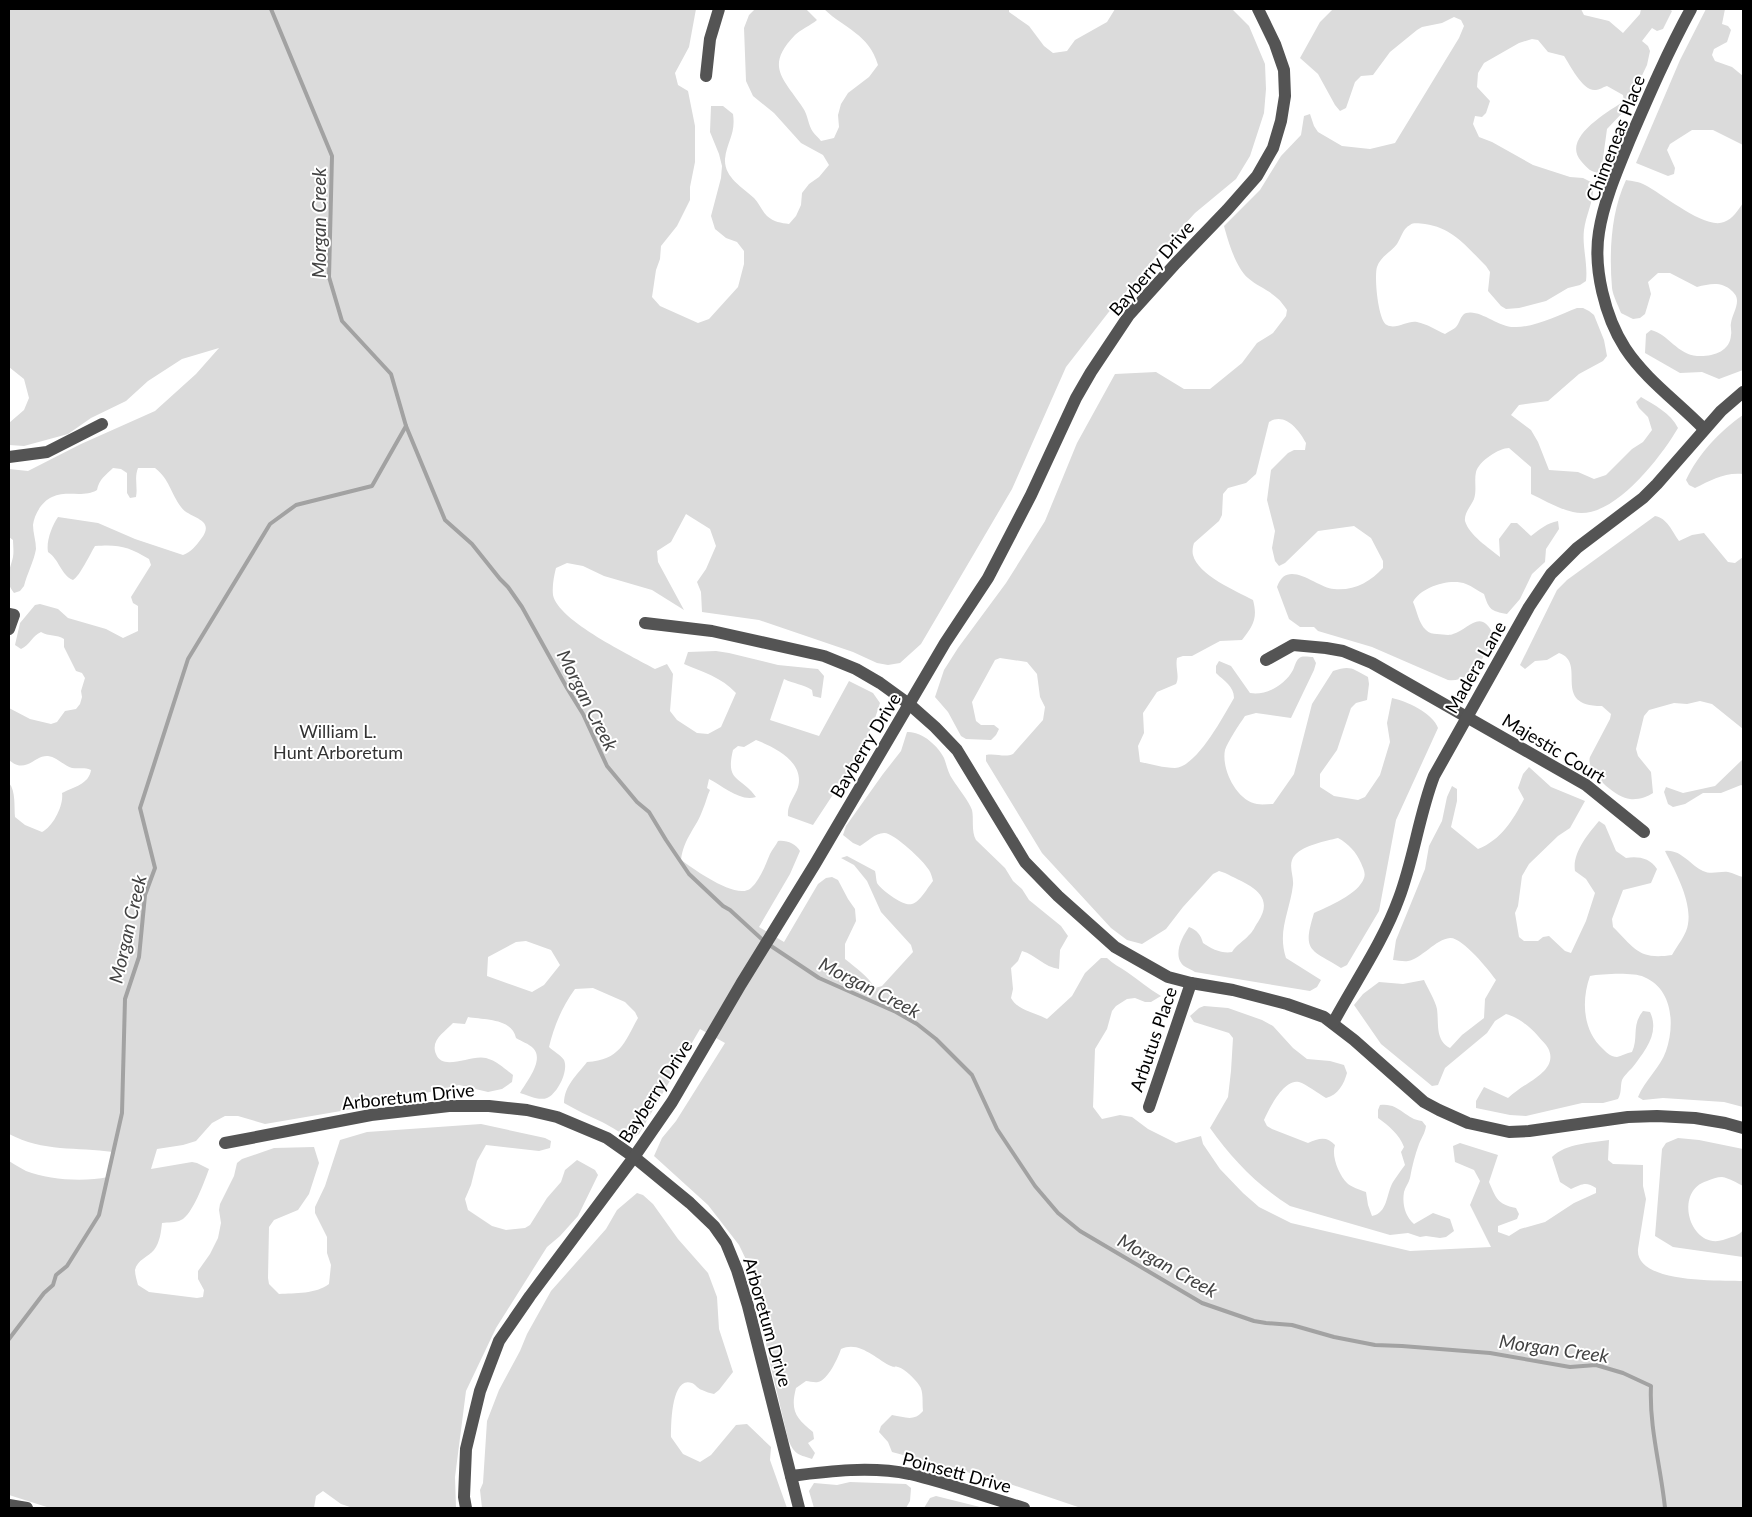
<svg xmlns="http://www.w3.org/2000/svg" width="1752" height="1517" font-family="Lato,sans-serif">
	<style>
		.green { fill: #dbdbdb; fill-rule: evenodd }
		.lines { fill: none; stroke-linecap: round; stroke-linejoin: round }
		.stream { stroke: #a2a2a2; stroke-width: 4 }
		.minor { stroke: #545454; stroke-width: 12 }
		.labels { text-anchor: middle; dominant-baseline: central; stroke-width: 4; stroke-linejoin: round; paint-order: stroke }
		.street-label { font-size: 18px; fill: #000; stroke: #fff }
		.park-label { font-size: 18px; fill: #323232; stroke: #fff }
		.water-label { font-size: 19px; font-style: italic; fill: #434343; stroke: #fff }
	</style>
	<rect width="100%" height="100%" fill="#fff"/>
	<g class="green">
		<path d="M9,9H696L689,47L675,73L678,85L688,91L695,126V162L690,187V200L677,226L661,246L660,259L656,270L652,297L660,306L698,323L709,319L738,287L744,264V251L737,242L726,238L715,229L711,216L721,178L722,166L719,154L710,132L711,106H723L733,114C736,134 727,141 725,159C724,177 742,187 754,198C759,203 762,211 767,216C774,222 781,223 789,224L796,216L801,205L802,193L809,184L819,177L829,165L823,155L801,143L774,113L753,96L746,81L744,28L749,15L755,9H806L817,20C811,25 800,30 795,35C764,67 784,79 803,108C808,115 808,125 813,132C815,135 819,138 821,141L834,138L839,127L838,115L841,104L848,93L869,77L878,65C869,34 845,29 824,9H1009V12L1029,26L1044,46L1053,53L1067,51L1075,40L1107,22L1115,9H1232L1249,26L1265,64L1266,89L1264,113L1250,156L1236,179L1195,213L1165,246L1108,313L1066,367L1012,489L921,644L900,663L888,665L877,663L853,652L759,620L702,612L701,592L697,582L706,569L716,546L710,529L686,514L671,542L657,551L658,562L684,610L652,590L604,576L583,566L567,563L556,568C554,576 552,586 553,595C558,621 632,656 655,669L667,664L673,674L670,711L677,720L697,733L708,734L721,727L736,693C721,677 703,672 684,664L688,652L716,651L729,653L778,665L818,669L824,676L821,698L813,696L812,690C803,684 794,684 784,679L770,720L819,736L849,681L873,693L880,703C867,748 838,786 813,825L788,816C787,806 793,799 797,790C807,764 777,748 756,740L744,747L738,746L733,750C725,783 741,776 756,797C740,802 723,786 709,779L707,788L710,790C707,796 706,802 703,809C696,829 684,837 681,860C694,869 737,901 751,888C760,880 765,866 770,854C772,850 776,845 778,841C787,840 796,844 800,851L790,874L759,927L784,942L818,884L826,878L832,877L838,880L848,899L855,909L856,921L845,944V959C856,968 868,976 875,988L882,986L913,952L911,945L881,912L867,881L854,865L841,858L847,856L875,871C876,874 876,880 877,883C881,890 904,907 912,904C920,902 928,887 933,881C932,877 931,873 929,870C924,861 893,832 884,833C875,833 867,842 860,846L853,843L843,835L846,826L883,774L901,751L907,732C922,731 938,746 944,758C947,766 948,773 953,780C958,788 969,801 972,810C974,818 971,831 976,840L1005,868L1013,881L1022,889L1029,900L1061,926L1068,936L1060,950L1059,969C1044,967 1036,955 1022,951L1018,961L1011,968L1013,989L1011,998C1018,1011 1034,1012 1047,1019L1072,996L1085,973L1101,958H1107C1113,964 1120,967 1127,972C1139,980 1149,989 1161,996L1151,1002H1145L1135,998L1127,999L1116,1006L1112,1011L1107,1029L1095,1049L1093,1107L1102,1119L1120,1115L1132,1117L1148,1129L1176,1143L1201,1136L1203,1144L1220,1169L1243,1193L1259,1207L1291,1223L1410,1251L1491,1247L1470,1205L1480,1181L1474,1170L1455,1162L1453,1146L1460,1143L1498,1155L1489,1182C1496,1198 1497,1204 1516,1208L1519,1214L1517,1219L1498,1226V1232L1509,1236L1520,1229L1545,1222L1574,1203L1596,1193V1188C1586,1181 1582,1184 1571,1189L1560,1182L1552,1157C1567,1143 1590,1143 1609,1140L1608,1160L1613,1164L1643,1165V1186L1646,1199L1638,1249C1635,1284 1720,1280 1743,1281V1508H1081L1004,1482L892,1452L888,1442L879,1432L881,1426L892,1415C905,1417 914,1422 923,1411C922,1403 924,1391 919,1385C915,1379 905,1369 898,1367C891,1365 898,1369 891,1366C876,1359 859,1340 841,1349C838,1358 828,1380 818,1382C815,1383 809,1381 806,1381L796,1388C790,1411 796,1418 813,1432L814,1439L808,1443L815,1453L812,1459C797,1454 794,1454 788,1439L769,1359L753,1274L739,1245L708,1205L654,1156L662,1138L676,1121L725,1043L700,1029L639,1134L634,1137C620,1134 614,1128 602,1122C589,1116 576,1110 564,1103C564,1086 577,1075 587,1062C620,1060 624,1043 638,1018L635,1012L625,1002L593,988L575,989C562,1007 554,1026 549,1047C553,1051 561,1055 564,1060C569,1071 557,1094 547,1098C539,1101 527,1095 520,1093C526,1082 545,1060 533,1048C529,1044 521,1041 516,1038C512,1018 484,1020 468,1017L465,1024L453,1023C445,1032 430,1040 436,1054C443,1072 471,1054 486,1058C497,1061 505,1069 513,1075L512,1082L502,1089L488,1092L459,1085L376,1105L265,1124L238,1116H225L212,1123L196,1141L183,1145L157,1149L151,1169L192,1162L197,1163L209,1169C205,1180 192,1216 181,1220C176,1223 168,1222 162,1223C161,1232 160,1242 154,1250C148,1257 137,1260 135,1270C135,1275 137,1281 138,1285L149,1292L197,1298L203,1297L204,1290L198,1279V1271L210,1254L218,1238L221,1223L219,1210L220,1204L234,1176L237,1163L242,1159L274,1148L314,1147L319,1163L309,1194L298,1210L274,1220L269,1227L268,1278L269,1284L279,1294C295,1293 316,1294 329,1284L331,1265L327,1253V1237L315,1213V1207L325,1186L340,1140L367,1132L481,1124L545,1138L551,1141L550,1148L539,1151L486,1145L477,1161L471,1185L465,1199L468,1210L492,1226L506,1230L525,1228L530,1225L547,1198L561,1182L565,1170L577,1160L595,1170L598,1175L578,1216L560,1236L547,1247L496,1328L466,1391L455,1477L456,1508H353L341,1504L323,1491L316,1496L314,1508H50L9,1495V1161C14,1164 20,1168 26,1171C49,1180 84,1182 108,1177L113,1152C77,1147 43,1152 9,1134V783C16,791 14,807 15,817L25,825L42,832C53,827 64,805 62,793C74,787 89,784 91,770C84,767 80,769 72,768C64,766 57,757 48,756C34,755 26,775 9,760V708L30,719L51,724L57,722L65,711L76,709L80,704L82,697L81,691L85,678L82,673L76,671L64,647V639C57,634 49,637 41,632C32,636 30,645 21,649L15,645L20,623L35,605L40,604L58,609L68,618L106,629L123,638L138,631V606L133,603L131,597L151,565L149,559C129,547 119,544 95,546C90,554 80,576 73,580C61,575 59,559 48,552C46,541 52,526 58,517L98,523L135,539L183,555C191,552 196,546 201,539C217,518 189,519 181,507C170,492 170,480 155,468H138C134,478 138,487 136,497L130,498L127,493V473L121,469L113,468C106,475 99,479 97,490C84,498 67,490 52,497C42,501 34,515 33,525C33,533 36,541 36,549C34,561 27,574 24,586L20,591L14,593C3,579 10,571 13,557C14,551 13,545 13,540L9,537V469L28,471L81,444L155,411L196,374L219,348L182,359L148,381L126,401L91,418L68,434L24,446L9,445V423L24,410L29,398L24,379L9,367ZM526,941L551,950L560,965L544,985L532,992L487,976L488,957L516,942Z"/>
		<path d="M1333,9H1581L1584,15L1609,21L1623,33L1640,14L1641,9H1669L1672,11L1663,29L1657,31L1652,28L1642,41L1648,46L1650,51L1647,65L1626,109L1607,129L1601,173C1591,173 1587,168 1581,161C1561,138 1608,112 1624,101L1623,95L1607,86C1603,87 1599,90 1596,90C1583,92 1570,65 1564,56L1548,52L1538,40L1532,39L1519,43L1484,63L1478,73L1477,87L1490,101L1486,113L1482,117L1475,116L1473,124L1479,137L1492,142L1533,165L1570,177L1583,178L1593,183C1595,199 1586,214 1584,230C1582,246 1588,264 1586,281L1580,285L1568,288L1546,301L1519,308L1506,309L1501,306L1488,291L1490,272L1486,266C1467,247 1453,228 1425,224C1420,224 1414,222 1410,225C1403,228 1401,238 1397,244C1391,252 1380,257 1377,267C1374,276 1378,321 1387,325C1396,330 1408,320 1417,322C1427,324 1436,330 1445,334C1448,332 1452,330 1455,328C1460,324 1460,315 1466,313C1480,309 1498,327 1514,327C1533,328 1559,315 1577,308H1583L1589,311L1594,315L1604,340L1607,356L1603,361L1579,374L1548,401L1519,405L1511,415L1531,430L1538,442L1549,470L1578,472L1594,479L1606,475L1632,449L1643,442L1652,430L1648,417L1639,408L1636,402L1641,397C1654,405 1671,413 1678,428C1661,457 1612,522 1573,512C1559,509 1544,500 1531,494V467L1509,448C1499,448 1479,461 1476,472C1474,481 1477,490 1474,499C1471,506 1464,513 1465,521C1469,535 1489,548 1500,557L1499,539L1511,523H1517L1531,536C1540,529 1547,523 1558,521L1559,529L1546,549L1545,562L1532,574L1520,599L1507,614C1491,611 1489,610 1484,594C1478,591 1472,586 1466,584C1450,578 1421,587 1413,602C1417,611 1419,624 1426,630C1429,633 1433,634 1437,634C1442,634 1449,636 1453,634C1468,630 1481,606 1494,636C1485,655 1473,683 1448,680L1372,647L1318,631L1314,627H1300L1289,619L1277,587C1287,557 1317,588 1334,589C1354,591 1370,582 1383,568V561L1371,538L1354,526L1318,531L1285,563L1279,566L1275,561L1272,548L1275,531L1267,500L1271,470L1288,453L1294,450H1305L1306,443C1299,430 1285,412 1269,422L1256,474L1246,483L1228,488L1223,494L1222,515L1219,521L1194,543C1193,546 1192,551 1193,555C1198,575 1236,591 1253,600C1258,618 1253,626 1242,640L1220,641L1192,656H1183L1177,658C1175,668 1180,676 1176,684L1157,692L1143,713L1144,733L1138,746L1140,762C1151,764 1164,768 1175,768C1197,767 1224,715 1234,698C1234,686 1224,681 1216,673V666L1219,661L1231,666L1250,693C1266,696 1285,685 1293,670C1295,666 1296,659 1301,657C1304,656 1310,657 1313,657L1316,663L1314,670L1291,718L1256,713L1245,716C1239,725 1228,741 1225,750C1221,769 1237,801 1257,804C1262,805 1268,804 1273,804L1294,774L1312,704L1333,671C1350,665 1352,668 1368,677L1369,684L1367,700L1356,703L1351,708L1337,750L1320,774V787L1334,796L1358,800L1365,797L1380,775L1390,742L1387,723L1392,698C1406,701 1433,713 1438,728L1396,820L1379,911L1347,965L1341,968C1310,949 1302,952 1314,913C1327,907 1359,894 1364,878C1366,873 1363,868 1361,863C1356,852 1349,844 1338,838C1326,841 1304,845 1295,855C1287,864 1294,875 1293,885C1290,911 1277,931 1286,958L1321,980L1317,987L1310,991L1195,972C1192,970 1187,968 1184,966C1172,956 1182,937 1189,927C1197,930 1201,935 1203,943C1211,949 1223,954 1232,952C1237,944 1243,942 1249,935C1253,932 1255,926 1258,922C1277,893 1246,884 1225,873L1219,871L1213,874L1183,907L1166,929L1142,944L1127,940L1111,928L1042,853L986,761V755C996,753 1005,758 1013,754L1043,720L1045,707L1040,697L1037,674L1027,662L1000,658L995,660L972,702L976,721L981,725H994L999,729L996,735L991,740L966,739L961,736L948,712L935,697L944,670L958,648L1006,583L1045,521L1077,443L1115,374L1156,372L1184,389H1210L1242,363L1257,343L1273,333L1286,316L1287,310C1284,306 1281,301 1277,298C1269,290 1257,286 1248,278C1236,268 1228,241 1224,226L1260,190L1281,156L1301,135L1304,116L1310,114L1314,126L1318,132L1342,146L1370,149L1395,143L1459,38L1464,26L1461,20L1454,17L1442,23L1422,27L1417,30L1390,52L1373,75L1361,76L1355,82L1346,108L1340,111L1335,105L1318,74L1300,58L1320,22Z"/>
		<polygon points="1706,9 1725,9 1722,24 1728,26 1731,30 1727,42 1714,49 1712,55 1715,61 1732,67 1743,76 1743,145 1713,130 1692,130 1670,144 1667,150 1675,168 1674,174 1668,176 1636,163 1680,60"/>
		<path d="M1626,180C1632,181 1640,182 1645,185C1663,194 1705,230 1724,222C1733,219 1738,210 1743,203V370L1719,379L1702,372L1680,373L1645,353L1646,334L1651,330C1668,334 1678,355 1697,356C1712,357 1730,352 1731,335C1732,331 1730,327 1731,323C1732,316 1737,308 1737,301C1737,296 1735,294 1732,291C1721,281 1710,284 1697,287L1670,273H1658L1648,282L1651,294L1645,314L1640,318L1633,319L1621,313C1618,305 1613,296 1612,288C1609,252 1611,212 1626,180Z"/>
		<path d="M1743,415V474C1725,472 1711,480 1695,488L1689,485L1686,480C1698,454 1720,431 1743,415Z"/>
		<path d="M1655,516C1667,518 1672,531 1679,541L1692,535L1704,533L1728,562L1735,563L1743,557V729L1712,704L1700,701L1687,704L1674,703L1649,710L1644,716L1636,749L1638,756L1651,772L1653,793C1647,797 1638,800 1630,799C1616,798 1585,771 1590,757L1610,719L1611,714L1602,706C1550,706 1588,663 1559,653L1547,660L1535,661L1525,669L1520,665L1557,590L1567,580Z"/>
		<polygon points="1743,754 1743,786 1741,785 1721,793 1703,793 1685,804 1673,807 1668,804 1664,792 1666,787 1683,793 1715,786 1742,760"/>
		<path d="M1529,767L1551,787L1585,801L1570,828L1558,836L1529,864L1522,876L1518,906L1515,913L1519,937L1524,941H1538L1543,937L1549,936L1565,951L1571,953L1586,921L1595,893L1586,879L1575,871C1572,853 1588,834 1599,821L1605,825L1616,851L1626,858C1638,856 1650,858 1657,869L1651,883L1623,890L1612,919L1613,927C1635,949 1639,960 1672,955C1677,946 1687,934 1688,924C1692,901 1675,871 1665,851C1681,849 1690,865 1703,871C1711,875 1720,871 1728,872C1733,873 1738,876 1743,877V1107L1724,1102L1663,1098L1643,1100L1638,1097C1645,1080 1660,1068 1666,1051C1675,1025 1673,989 1644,977C1633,972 1602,974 1590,976C1581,1001 1583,1031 1603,1049C1607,1053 1611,1057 1617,1057C1621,1056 1627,1053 1632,1052C1639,1037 1631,1026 1643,1011L1650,1012C1660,1033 1645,1051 1632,1068C1629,1071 1624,1076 1622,1080C1620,1087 1622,1092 1618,1099L1603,1103H1582L1526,1116L1510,1115L1476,1108V1101L1484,1087L1508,1098C1514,1093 1520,1088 1527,1084C1539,1076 1557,1065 1548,1048C1546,1044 1541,1040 1538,1036C1530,1027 1518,1017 1506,1014L1495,1021L1487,1033L1445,1068L1438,1085L1432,1086L1381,1044L1354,1005L1363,994L1379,982L1403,984L1424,980C1428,989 1435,1000 1437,1009C1439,1024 1435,1040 1450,1048L1462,1035L1484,1018L1485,999L1496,980C1489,970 1462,937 1450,938C1436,939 1421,959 1408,961C1404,962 1397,960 1393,960L1396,940L1425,869L1429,846L1442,821L1447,797L1452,786L1457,789V801L1451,827L1478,849C1501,840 1513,820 1524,799L1518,788L1523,774Z"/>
		<path d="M1204,1006L1228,1008L1262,1020L1273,1026L1293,1048L1307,1059L1330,1061L1344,1065L1347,1073C1344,1084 1338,1095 1326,1098C1319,1094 1306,1084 1299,1082C1284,1078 1269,1109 1264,1120L1267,1126L1272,1129L1308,1143C1319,1138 1327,1136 1335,1145C1331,1156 1339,1175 1347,1183C1351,1187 1360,1190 1366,1192L1368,1205L1372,1216C1388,1213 1386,1194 1393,1182C1397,1176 1401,1170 1405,1165L1401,1152L1404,1147C1399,1134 1389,1126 1378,1118V1110L1380,1105C1399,1102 1405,1119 1422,1121L1426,1126C1425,1133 1422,1137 1419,1144C1415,1155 1412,1166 1410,1178C1409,1183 1405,1187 1404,1192C1402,1204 1405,1216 1414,1224L1433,1213L1450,1219L1454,1231L1446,1237L1440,1238L1426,1236L1420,1237L1408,1233L1390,1235L1290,1206C1258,1186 1232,1159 1210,1128L1228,1097L1231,1071L1233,1038L1229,1033L1194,1022L1190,1016L1199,1008Z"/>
		<path d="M1678,1138L1699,1140L1743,1149V1186C1737,1183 1729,1178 1722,1177C1717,1177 1712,1179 1707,1181C1673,1191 1690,1250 1723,1240C1731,1237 1739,1236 1743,1230V1257L1673,1247L1655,1236L1662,1149L1666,1143Z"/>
		<path d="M637,1193L643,1195L653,1204L678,1239L708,1273L717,1297L719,1329L733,1372L719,1390L714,1394C710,1393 706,1392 702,1390C698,1389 696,1385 692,1383C671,1375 671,1426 671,1437L683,1454L700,1462L711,1455L736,1425L747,1424L771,1447L770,1460L787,1508H482L480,1490L483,1483L487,1421L499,1390L520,1351L527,1334L551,1291L606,1229L617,1210Z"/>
		<polygon points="850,1482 906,1484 911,1488 910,1501 906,1508 814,1508 809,1491 814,1483 837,1485"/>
		<polygon points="936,1496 984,1508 924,1508 930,1498"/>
	</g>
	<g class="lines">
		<g class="stream">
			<path d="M406,426L445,520L472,544L500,579L508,587L522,607L567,688L583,714L607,766L637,802L649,812L666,840L689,874L723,906L730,910L765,942L819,978L896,1012L917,1024L936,1039L972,1075L997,1129L1035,1186L1058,1213L1080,1231L1202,1303L1254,1321L1266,1323L1292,1325L1334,1337L1375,1345L1402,1346L1490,1353L1570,1367L1596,1365L1623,1373L1651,1386C1649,1427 1661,1468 1665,1508"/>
			<polyline points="9,1339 44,1293 53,1285 56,1275 67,1266 99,1215 122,1113 125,999 139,957 145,895 155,868 140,808 188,659 270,524 296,505 372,486 406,426 391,374 342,321 329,277 332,156 271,9"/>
		</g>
		<g class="minor">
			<path d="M1691,9C1668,51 1649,95 1630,139C1618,169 1604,200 1599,232C1593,268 1605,317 1625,348C1646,380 1678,402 1704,429"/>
			<polyline points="706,76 710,39 719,9"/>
			<polyline points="9,457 47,452 102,424"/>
			<polyline points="9,614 14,615 9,629"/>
			<polyline points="645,623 712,631 824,656 856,669 880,683 909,704 935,727 957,750 1025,862 1058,896 1115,947 1168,977 1191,983 1233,990 1287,1004 1324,1017 1354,1040 1424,1102 1439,1110 1468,1123 1509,1132 1529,1131 1628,1117 1657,1116 1695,1118 1725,1123 1743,1128"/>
			<polyline points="1266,660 1293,645 1326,648 1343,651 1372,663 1586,785 1644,832"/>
			<path d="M1333,1023C1355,982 1383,942 1399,898C1414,858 1419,815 1434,776L1529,607L1551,574L1577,548L1643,498L1657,484L1721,411L1743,392"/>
			<polyline points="1149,1107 1191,983"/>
			<polyline points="225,1143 371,1115 449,1106 489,1106 527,1110 557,1117 607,1138 634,1157 690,1203 714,1226 726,1243 737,1270 748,1306 799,1508"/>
			<path d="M791,1476C830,1471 871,1466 910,1474C948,1483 986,1497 1024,1508"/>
			<polyline points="9,1505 27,1508"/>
			<polyline points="466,1508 464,1497 466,1449 480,1391 499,1341 530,1296 634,1157 672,1102 741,984 815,864 945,643 988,578 1031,495 1076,398 1091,372 1129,315 1176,263 1227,210 1257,176 1273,148 1281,121 1285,96 1284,70 1275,44 1258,9"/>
		</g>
	</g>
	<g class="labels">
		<g class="street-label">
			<text transform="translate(1615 138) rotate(-69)">Chimeneas Place</text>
			<text transform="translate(1151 268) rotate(-49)">Bayberry Drive</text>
			<text transform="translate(1475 667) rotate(-60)">Madera Lane</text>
			<text transform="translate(865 745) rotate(-59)">Bayberry Drive</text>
			<text transform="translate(1554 748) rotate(31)">Majestic Court</text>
			<text transform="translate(1153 1039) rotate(-71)">Arbutus Place</text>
			<text transform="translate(655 1091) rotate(-57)">Bayberry Drive</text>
			<text transform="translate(408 1096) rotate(-6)">Arboretum Drive</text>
			<text transform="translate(768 1322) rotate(74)">Arboretum Drive</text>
			<text transform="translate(957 1472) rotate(15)">Poinsett Drive</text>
		</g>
		<g class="park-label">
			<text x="338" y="731">William L.<tspan x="338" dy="21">Hunt Arboretum</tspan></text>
		</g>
		<g class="water-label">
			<text transform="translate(318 223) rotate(-90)">Morgan Creek</text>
			<text transform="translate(588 700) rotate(63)">Morgan Creek</text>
			<text transform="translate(127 929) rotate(-77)">Morgan Creek</text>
			<text transform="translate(870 987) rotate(27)">Morgan Creek</text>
			<text transform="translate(1168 1265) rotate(29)">Morgan Creek</text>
			<text transform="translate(1554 1348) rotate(8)">Morgan Creek</text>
		</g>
	</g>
	<rect width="1752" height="1517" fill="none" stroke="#000000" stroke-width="20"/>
</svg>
